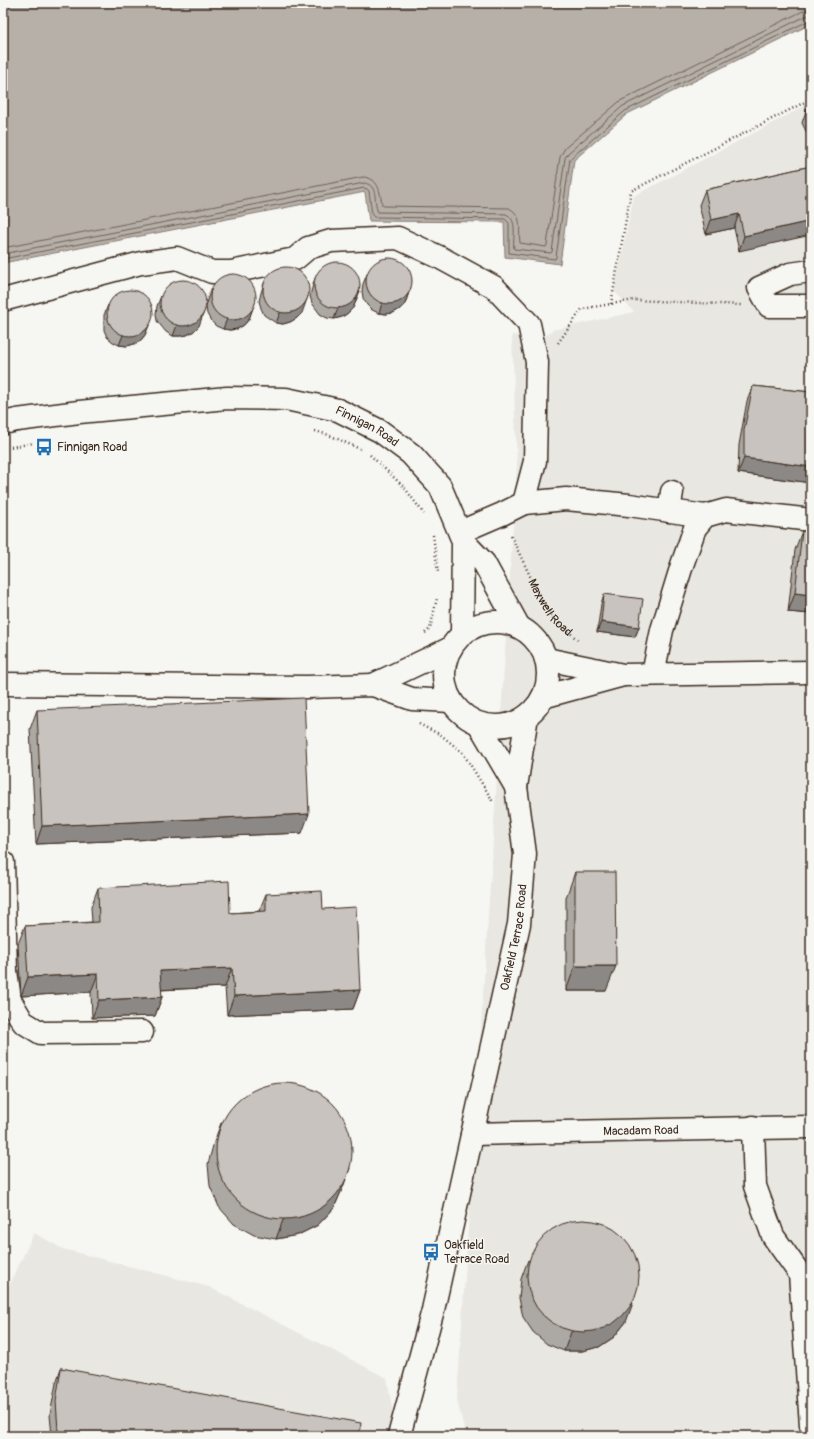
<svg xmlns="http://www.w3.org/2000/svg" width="814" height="1439" font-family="Pangolin,sans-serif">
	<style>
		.built { fill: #e8e7e2 }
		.water { fill: #b6b0a9; stroke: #857a71 }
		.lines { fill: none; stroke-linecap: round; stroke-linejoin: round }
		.shore { stroke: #6c6056; stroke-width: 1 }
		.minor-casing { stroke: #3b2a1e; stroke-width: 25 }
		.path { stroke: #3b2a1e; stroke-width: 2.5; stroke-dasharray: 1 3; stroke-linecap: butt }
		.minor { stroke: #f6f6f2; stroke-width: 22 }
		.wall { fill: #aca8a3; stroke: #3b2a1e }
		.shaded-wall { fill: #8c8885; stroke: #3b2a1e }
		.building { fill: #c8c3be; stroke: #3b2a1e }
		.labels { text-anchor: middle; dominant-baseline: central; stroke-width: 3; stroke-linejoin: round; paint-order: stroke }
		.street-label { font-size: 12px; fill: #3b2a1e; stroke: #f6f6f2 }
		.poi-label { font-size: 12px; fill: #3b2a1e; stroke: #f6f6f2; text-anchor: start }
	</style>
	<rect width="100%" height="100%" fill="#f6f6f2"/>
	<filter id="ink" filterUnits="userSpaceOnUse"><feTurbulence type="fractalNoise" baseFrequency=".025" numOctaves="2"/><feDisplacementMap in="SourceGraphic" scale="8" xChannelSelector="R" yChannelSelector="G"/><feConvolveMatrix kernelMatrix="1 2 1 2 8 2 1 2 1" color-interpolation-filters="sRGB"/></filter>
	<g filter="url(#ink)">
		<g class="built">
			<polygon points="811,103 811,1436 466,1436 457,1400 517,466 512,335 541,340 553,330 634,312 614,291 634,196"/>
			<polygon points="34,1233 63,1249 209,1287 387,1378 397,1436 3,1436 3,1299"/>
		</g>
		<polygon class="water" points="3,3 811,3 811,24 627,114 574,160 560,264 505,257 504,222 369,221 365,192 3,263"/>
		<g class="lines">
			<g class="shore">
				<path d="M3,248L363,177C379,178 380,192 382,205L384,206L509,208C524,216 518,230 520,243L546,247L547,245L560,157L565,148L620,101L803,11L811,9"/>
				<path d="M3,254L364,183C379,185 373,202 378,212L506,214C519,220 512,238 514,249L551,253L552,252L565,158L568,153L623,106L806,16L811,15"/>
				<polyline points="3,259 364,188 367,189 369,191 372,215 374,217 505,219 509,223 509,253 555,259 556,257 570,159 572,157 625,111 808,21 811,20"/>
			</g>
			<g class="minor-casing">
				<g id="minor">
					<polyline points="811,271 790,274 759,288 769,306 811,306"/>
					<polyline points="3,300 141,263 177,258 212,272 231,272 295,259 308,248 331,241 398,238 439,257 494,287 529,324 537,362 535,461 524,503 502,514 460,532"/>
					<path id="s2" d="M3,423L17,420L79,412L227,398L286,399L338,410L380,431L411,454L440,486L463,541L462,634"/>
					<polyline points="524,503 566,499 629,505 705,516"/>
					<polyline points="669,511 672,492"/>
					<polyline points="463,541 484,563 519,627"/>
					<circle cx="496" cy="674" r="52"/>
					<polyline points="546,659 623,675 811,672"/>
					<polyline points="653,674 662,630 682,565 695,528 705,516 726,510 811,520"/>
					<polyline points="3,684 307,687 373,685 412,699 451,701"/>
					<polyline points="373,685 451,648"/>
					<polyline points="543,697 620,676"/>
					<polyline points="479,724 516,787"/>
					<polyline points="3,862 6,971 10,1000 23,1022 41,1033 142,1032"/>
					<polyline points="753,1127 755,1186 773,1236 800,1274 811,1425"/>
					<path id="s3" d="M472,1134L811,1127"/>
					<path id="s4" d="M399,1436L433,1310L519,924L525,854L516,787L527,716"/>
				</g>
			</g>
			<g class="path">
				<polyline points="611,304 631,191 811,99"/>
				<polyline points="558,343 582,309 634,300 742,305"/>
				<polyline points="315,431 329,435 360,449"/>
				<polyline points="11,447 34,443"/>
				<polyline points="370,455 404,487 424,514"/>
				<polyline points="433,535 438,573"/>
				<path id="s1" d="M511,536L539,595L553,618L579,641"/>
				<polyline points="425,633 430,629 437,598"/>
				<polyline points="419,724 441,735 463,753 491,798 493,803"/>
			</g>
			<use href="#minor" class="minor"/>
		</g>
		<g class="wall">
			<polygon points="811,106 811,141 802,123 807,108"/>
			<polygon points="811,166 739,251 734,228 706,234 699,205 705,190"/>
			<polygon points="367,274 411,286 405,304 400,309 393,313 386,314 379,313 372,310 367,305 363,298 362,291 363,284"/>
			<polygon points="315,278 356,301 353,308 348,313 342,317 334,319 327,318 320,314 312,303 310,296 312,288"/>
			<polygon points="264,283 302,313 297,318 290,322 283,324 276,323 264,315 261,308 259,301 261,293"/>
			<polygon points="211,289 255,302 249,319 244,325 237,329 230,330 223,329 216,326 211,321 207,314 206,307 207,300"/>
			<polygon points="161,296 199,326 194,331 187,335 180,336 173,336 166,332 157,321 156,314 157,306"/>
			<polygon points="108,305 152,318 145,335 140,341 134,344 127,346 119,345 113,342 107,337 104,330 104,315"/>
			<polygon points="753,386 811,392 811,483 738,473 739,445 747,401"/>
			<polygon points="802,531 811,532 811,614 788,612 795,550"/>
			<polygon points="604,594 639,627 635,637 597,632 601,604"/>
			<polygon points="37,710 302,833 36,844 30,729"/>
			<polygon points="575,872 606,991 566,991 566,898"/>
			<polygon points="98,888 230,913 259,911 266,894 323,909 360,990 353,1009 227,1015 225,987 161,990 162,997 155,1016 92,1018 91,992 21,996 18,944 25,926 92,922 91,907"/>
			<polygon points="221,1123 350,1168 343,1187 334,1208 318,1225 298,1235 276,1239 254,1235 234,1224 219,1207 210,1186 208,1164 214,1142"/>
			<polygon points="811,1176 811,1216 810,1179"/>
			<polygon points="528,1260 626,1322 614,1337 599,1347 582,1351 564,1351 547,1344 533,1332 523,1317 519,1298 521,1279"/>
			<polygon points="61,1368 359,1436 52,1436 50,1415 56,1383"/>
		</g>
		<g class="shaded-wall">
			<polygon points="739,214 734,228 706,234 711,220"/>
			<polygon points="811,221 811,235 739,251 744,236"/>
			<polygon points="411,286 405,304 400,309 393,313 386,314 379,313 382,303"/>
			<polygon points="360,291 353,308 348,313 342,317 334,319 338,308"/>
			<polygon points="308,296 302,313 297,318 290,322 283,324 276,323 280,313"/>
			<polygon points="255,302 249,319 244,325 237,329 230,330 223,329 227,319"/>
			<polygon points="205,309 199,326 194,331 187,335 180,336 173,336 177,325"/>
			<polygon points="152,318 145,335 140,341 134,344 127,346 119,345 123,335"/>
			<polygon points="744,458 811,467 811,483 738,473"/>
			<polygon points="795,593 811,595 811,614 788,612"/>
			<polygon points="601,622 639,627 635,637 597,632"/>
			<polygon points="309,814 302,833 36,844 42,826"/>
			<polygon points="575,966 616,966 606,991 566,991"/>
			<polygon points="232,968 225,987 154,990 160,971"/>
			<polygon points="98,974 91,992 21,996 28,977"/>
			<polygon points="360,990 353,1009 227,1015 234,996"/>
			<polygon points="162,997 155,1016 92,1018 99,1000"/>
			<polygon points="350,1168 343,1187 334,1208 318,1225 298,1235 276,1239 283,1220"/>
			<polygon points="633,1303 626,1322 614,1337 599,1347 582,1351 564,1351 571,1332"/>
		</g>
		<g class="building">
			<polygon points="811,106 811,116 807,108"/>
			<polygon points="811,166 811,221 744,236 739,214 711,220 705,190"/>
			<circle cx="389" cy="281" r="23"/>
			<circle cx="337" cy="285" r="23"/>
			<circle cx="286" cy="290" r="23"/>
			<circle cx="233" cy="297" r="23"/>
			<circle cx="183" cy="303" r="23"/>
			<circle cx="130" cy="313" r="23"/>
			<polygon points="753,386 811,392 811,467 744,458 744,430"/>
			<polygon points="802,531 811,532 811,595 795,593"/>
			<polygon points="604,594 643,599 639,627 601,622"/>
			<polygon points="304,698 309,814 42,826 37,710"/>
			<polygon points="575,872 615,872 616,966 575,966"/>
			<polygon points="229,881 230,913 266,911 266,894 322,891 323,909 356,907 360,990 234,996 232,968 160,971 162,997 99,1000 98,974 28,977 25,926 99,922 98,888"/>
			<circle cx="284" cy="1151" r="68"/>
			<circle cx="583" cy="1276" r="56"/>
			<polygon points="61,1368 361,1423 359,1436 86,1436 58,1431 56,1401"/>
		</g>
	</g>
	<defs>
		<g id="bus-bare" transform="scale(1.38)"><path d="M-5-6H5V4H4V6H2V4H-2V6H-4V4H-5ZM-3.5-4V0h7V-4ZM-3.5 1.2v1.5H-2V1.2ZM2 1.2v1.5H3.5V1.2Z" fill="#1f6fb2" stroke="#f6f6f2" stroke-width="2.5" paint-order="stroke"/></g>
	</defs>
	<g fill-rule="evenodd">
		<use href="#bus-bare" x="44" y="447"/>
		<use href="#bus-bare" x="431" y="1252"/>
	</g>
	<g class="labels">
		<g class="street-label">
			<text stroke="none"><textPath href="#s2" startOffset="371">Finnigan Road</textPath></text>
			<text stroke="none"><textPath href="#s1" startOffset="82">Maxwell Road</textPath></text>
			<text stroke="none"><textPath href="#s4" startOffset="512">Oakfield Terrace Road</textPath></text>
			<text stroke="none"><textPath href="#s3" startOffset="169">Macadam Road</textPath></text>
		</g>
		<g class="poi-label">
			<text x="57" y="447">Finnigan Road</text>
			<text x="444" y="1245">Oakfield<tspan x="444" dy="14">Terrace Road</tspan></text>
		</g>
	</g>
	<rect width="814" height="1439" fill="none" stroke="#f6f6f2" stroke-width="16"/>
	<rect x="8" y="8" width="798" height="1423" fill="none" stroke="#3b2a1e" stroke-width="1.5" filter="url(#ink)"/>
</svg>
